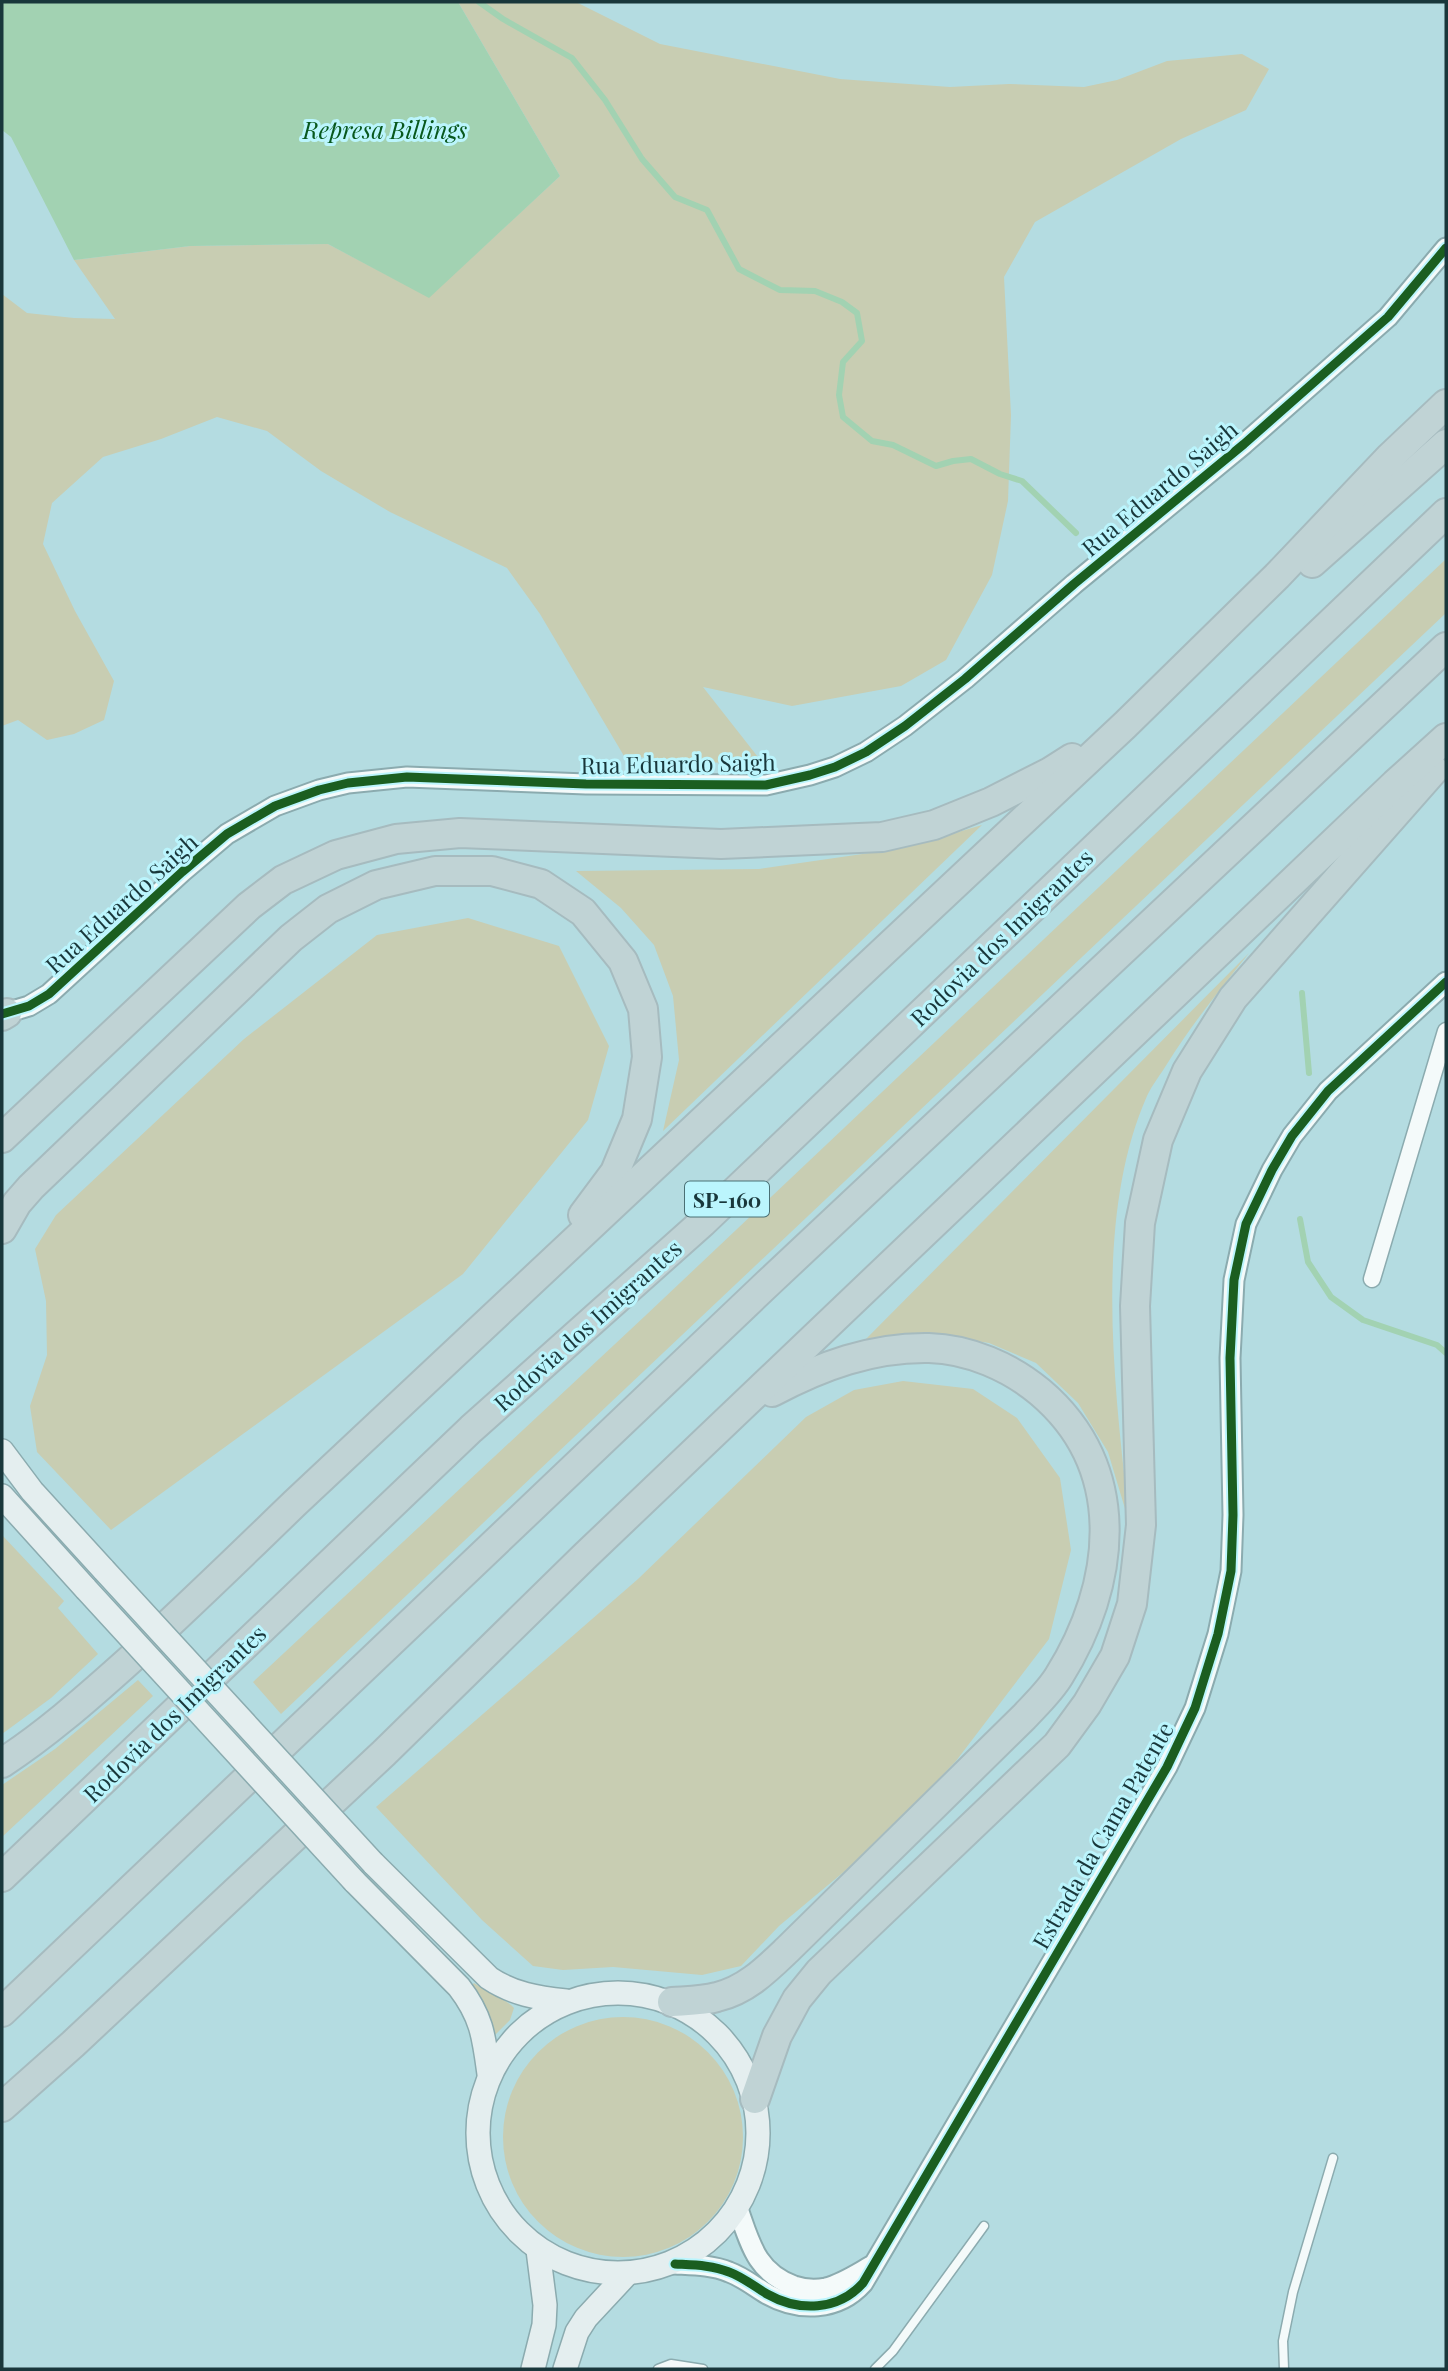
<svg xmlns="http://www.w3.org/2000/svg" width="1448" height="2371" font-family="'Playfair Display',serif">
	<style>
		.green { fill: #c8cdb2 }
		.water { fill: #a2d2b2 }
		.lines { fill: none; stroke-linecap: round; stroke-linejoin: round }
		.stream { stroke: #a2d2b2; stroke-width: 6 }
		.service-casing { stroke: #8babaf; stroke-width: 11 }
		.minor-casing { stroke: #8babaf; stroke-width: 19 }
		.tertiary-casing { stroke: #8babaf; stroke-width: 23 }
		.secondary-casing { stroke: #8babaf; stroke-width: 26 }
		.motorway-casing { stroke: #a6bbbf; stroke-width: 32 }
		.service { stroke: #f4fafa; stroke-width: 8 }
		.minor { stroke: #f4fafa; stroke-width: 16 }
		.tertiary { stroke: #f4fafa; stroke-width: 19 }
		.secondary { stroke: #e4eeef; stroke-width: 23 }
		.motorway { stroke: #c0d3d5; stroke-width: 28 }
		.secondary-bridge-casing { stroke: #8babaf; stroke-width: 26; stroke-linecap: butt }
		.secondary-bridge { stroke: #e4eeef; stroke-width: 23 }
		.cycleway-casing { stroke: #bbf5fd; stroke-width: 13 }
		.cycleway { stroke: #1b5e20; stroke-width: 9 }
		.labels { text-anchor: middle; dominant-baseline: central; stroke-width: 6; stroke-linejoin: round; paint-order: stroke }
		.shield { fill: #bbf5fd; stroke: #4a7075; stroke-width: 2 }
		.shield-label { font-size: 21px; font-weight: bold; fill: #19373b }
		.street-label { font-size: 23px; fill: #19373b; stroke: #bbf5fd }
		.water-label { font-size: 24px; font-style: italic; fill: #08581d; stroke: #bbf5fd }
	</style>
	<rect width="100%" height="100%" fill="#b4dce1"/>
	<g class="green">
		<polygon points="458,2 576,2 660,44 840,79 950,87 1009,84 1084,87 1117,80 1167,61 1242,54 1269,69 1246,110 1181,139 1035,222 1004,277 1011,415 1008,501 992,575 946,660 901,686 792,706 703,687 765,766 624,756 540,614 507,568 390,512 321,471 267,431 217,417 161,439 103,457 52,503 43,544 75,611 114,681 104,720 74,734 47,740 18,720 2,726 2,294 27,313 74,318 115,319 74,260 190,246 328,244 429,297 560,176"/>
		<polygon points="1446,559 1446,613 281,1714 253,1682 645,1316"/>
		<polygon points="982,825 663,1131 679,1060 673,996 654,945 621,908 576,871 759,869 904,848"/>
		<polygon points="468,918 559,946 609,1046 588,1120 463,1274 111,1530 37,1452 30,1406 47,1355 46,1301 35,1249 56,1215 244,1039 377,935"/>
		<path d="M1249,953C1220,990 1191,1025 1167,1064C1161,1074 1152,1085 1147,1096C1095,1213 1113,1375 1127,1500L1126,1512L1108,1452L1078,1403L1036,1363L989,1343L940,1335L861,1344Z"/>
		<polygon points="903,1381 973,1389 1017,1418 1060,1478 1071,1550 1049,1639 956,1761 876,1845 779,1926 741,1966 702,1975 613,1967 563,1970 533,1966 482,1920 376,1807 638,1579 806,1417 854,1390"/>
		<polygon points="2,1535 64,1601 58,1608 98,1654 51,1698 2,1734"/>
		<polygon points="138,1680 153,1696 2,1837 2,1785 55,1749"/>
		<path d="M474,1983C485,1991 506,1999 514,2008L510,2020L492,2038C490,2017 482,2003 471,1986Z"/>
		<circle cx="623" cy="2137" r="120"/>
	</g>
	<polygon class="water" points="2,2 458,2 560,176 429,298 328,244 190,246 74,260 11,137 2,130"/>
	<g class="lines">
		<g class="stream">
			<polyline points="479,2 503,19 572,58 605,100 642,159 675,197 707,210 739,269 780,290 815,291 842,302 857,313 862,341 843,362 839,395 843,417 872,441 893,445 936,466 953,461 971,459 1000,474 1022,481 1076,533"/>
			<polyline points="1302,993 1309,1073"/>
			<polyline points="1300,1219 1308,1262 1331,1297 1363,1320 1437,1345 1446,1353"/>
		</g>
		<g class="service-casing">
			<g id="service">
				<polyline points="658,2369 671,2364 703,2369"/>
				<polyline points="875,2369 893,2351 984,2226"/>
				<polyline points="1284,2369 1283,2341 1293,2292 1333,2158"/>
			</g>
		</g>
		<g class="minor-casing">
			<polyline id="minor" points="1372,1279 1446,1031"/>
		</g>
		<g class="tertiary-casing">
			<g id="tertiary">
				<polyline points="2,1014 29,1006 49,994 182,872 227,834 275,806 319,790 348,783 407,777 586,784 766,785 810,775 835,767 866,752 905,726 965,679 1074,584 1244,444 1388,317 1446,248"/>
				<path d="M738,2209C750,2243 756,2272 794,2286C803,2289 816,2290 826,2288C842,2284 857,2274 871,2266"/>
				<path d="M675,2264C693,2265 712,2265 729,2272C743,2277 755,2287 767,2294C799,2312 838,2311 863,2283L1167,1767L1195,1708L1218,1634L1231,1571L1233,1515L1230,1358L1234,1280L1246,1224L1272,1170L1292,1136L1328,1091L1446,982"/>
			</g>
		</g>
		<g class="secondary-casing">
			<g id="secondary">
				<polyline points="2,1451 32,1491 104,1570"/>
				<polyline points="2,1496 86,1589"/>
				<path d="M373,1863L489,1978C513,1994 537,1998 566,2001"/>
				<path d="M354,1881L459,1987C482,2017 484,2037 489,2074"/>
				<circle cx="618" cy="2133" r="140"/>
				<polyline points="533,2369 544,2325 545,2305 538,2250"/>
				<polyline points="565,2369 577,2332 586,2318 626,2275"/>
			</g>
		</g>
		<g class="motorway-casing">
			<g id="motorway">
				<polyline points="1312,563 1446,444"/>
				<polyline points="2,1016 7,1013"/>
				<polyline points="2,1138 249,906 283,880 336,855 396,839 460,833 721,844 882,837 934,825 991,802 1050,772 1072,758"/>
				<polyline points="2,1229 17,1203 31,1187 291,938 328,909 376,885 435,871 492,871 541,884 583,912 623,961 643,1009 647,1057 637,1119 615,1172 583,1215"/>
				<path d="M2,1763C45,1735 85,1700 123,1666C182,1613 238,1558 295,1503L1125,725L1277,576L1390,457L1446,404"/>
				<polyline points="2,1877 471,1429 703,1222 1446,513"/>
				<path d="M672,2002C686,2001 703,2001 717,1997C746,1990 766,1970 787,1950L1024,1717C1036,1704 1050,1691 1059,1676C1116,1585 1130,1468 1040,1392C1010,1367 969,1349 929,1348C872,1347 821,1366 772,1392"/>
				<polyline points="2,2012 767,1284 1446,647"/>
				<polyline points="755,2099 777,2036 797,1999 819,1972 1057,1745 1087,1704 1115,1656 1132,1604 1141,1525 1135,1306 1140,1223 1158,1140 1187,1071 1233,998 1434,770"/>
				<polyline points="2,2107 73,2044 384,1753 585,1556 1395,784 1446,738"/>
			</g>
		</g>
		<use href="#service" class="service"/>
		<use href="#minor" class="minor"/>
		<use href="#tertiary" class="tertiary"/>
		<use href="#secondary" class="secondary"/>
		<use href="#motorway" class="motorway"/>
		<g class="secondary-bridge-casing">
			<g id="secondary-bridge">
				<polyline points="104,1570 373,1863"/>
				<polyline points="86,1589 354,1881"/>
			</g>
		</g>
		<use href="#secondary-bridge" class="secondary-bridge"/>
		<g class="cycleway-casing">
			<g id="cycleway">
				<polyline points="2,1014 29,1006 49,994 182,872 227,834 275,806 319,790 348,783 407,777 586,784 766,785 810,775 835,767 866,752 905,726 965,679 1074,584 1244,444 1388,317 1446,248"/>
				<path d="M675,2264C693,2265 712,2265 729,2272C743,2277 755,2287 767,2294C799,2312 838,2311 863,2283L1167,1767L1195,1708L1218,1634L1231,1571L1233,1515L1230,1358L1234,1280L1246,1224L1272,1170L1292,1136L1328,1091L1446,982"/>
			</g>
		</g>
		<use href="#cycleway" class="cycleway"/>
	</g>
	<g class="labels">
		<rect class="shield" x="685" y="1181.5" width="84" height="35" rx="5"/>
		<g class="shield-label">
			<text x="727" y="1199">SP-160</text>
		</g>
		<g class="street-label">
			<text transform="translate(1159 488) rotate(-40)">Rua Eduardo Saigh</text>
			<text transform="translate(678 763) rotate(-1)">Rua Eduardo Saigh</text>
			<text transform="translate(121 903) rotate(-42)">Rua Eduardo Saigh</text>
			<text transform="translate(1001 937) rotate(-44)">Rodovia dos Imigrantes</text>
			<text transform="translate(587 1325) rotate(-42)">Rodovia dos Imigrantes</text>
			<text transform="translate(174 1713) rotate(-44)">Rodovia dos Imigrantes</text>
			<text transform="translate(1102 1835) rotate(-60)">Estrada da Cama Patente</text>
		</g>
		<g class="water-label">
			<text x="385" y="129">Represa Billings</text>
		</g>
	</g>
	<rect width="1448" height="2371" fill="none" stroke="#19373b" stroke-width="7"/>
</svg>
